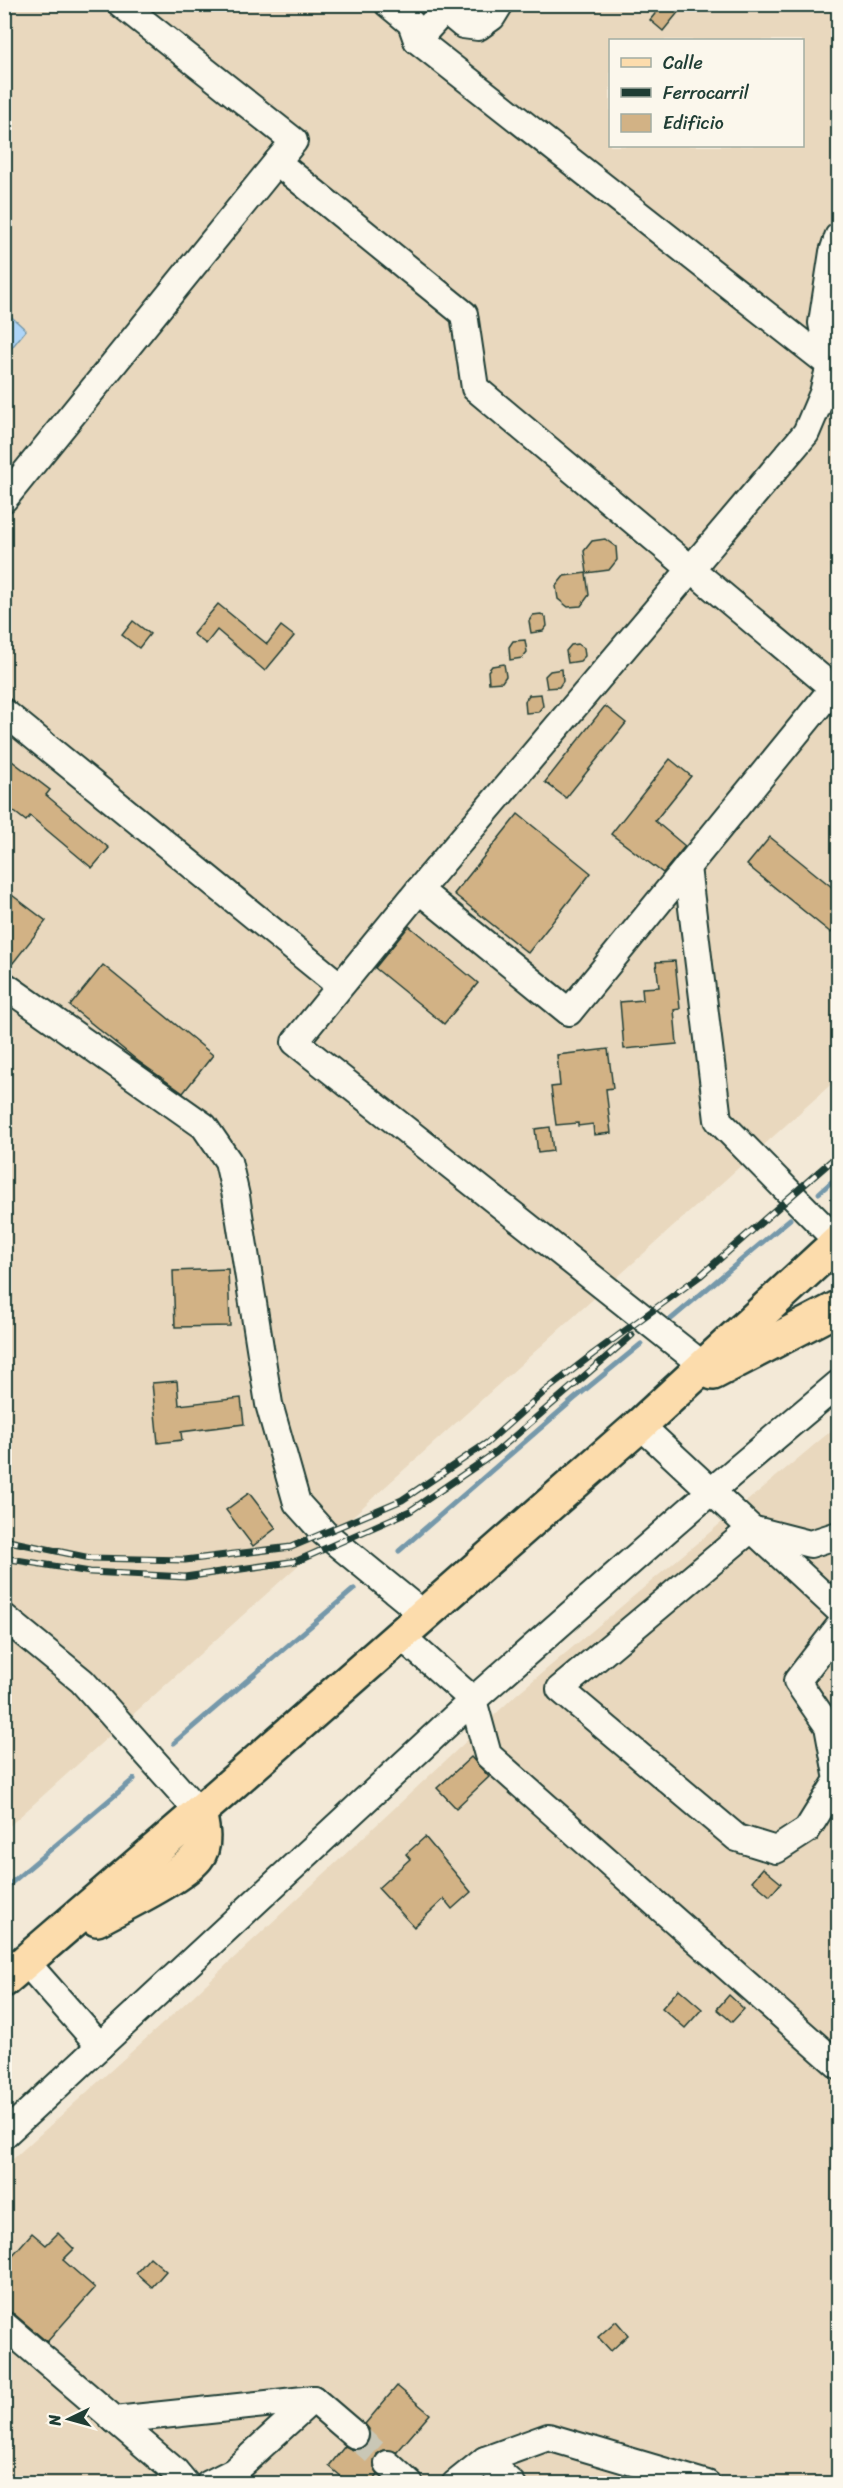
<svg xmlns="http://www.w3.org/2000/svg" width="843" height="2488" font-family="Sriracha,sans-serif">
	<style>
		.built { fill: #e9d8be; fill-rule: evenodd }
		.water { fill: #aed5f8; stroke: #7598aa; stroke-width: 1.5 }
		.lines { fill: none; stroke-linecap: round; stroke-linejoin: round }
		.stream { stroke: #7598aa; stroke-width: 5 }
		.building { fill: #d2b285; stroke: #1f3d34; stroke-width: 1.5 }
		.minor-tunnel { stroke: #c9c7b6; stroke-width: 26; stroke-dasharray: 26 13; stroke-linecap: butt }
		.minor-casing { stroke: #1f3d34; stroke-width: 30 }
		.major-casing { stroke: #1f3d34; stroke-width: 38 }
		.minor { stroke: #fbf7ec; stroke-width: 26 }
		.major { stroke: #fcdcac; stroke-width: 33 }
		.rail-casing { stroke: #1f3d34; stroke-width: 7 }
		.rail { stroke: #fbf7ec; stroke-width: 4.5; stroke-dasharray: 14; stroke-linecap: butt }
	</style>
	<rect width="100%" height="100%" fill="#f3e9d7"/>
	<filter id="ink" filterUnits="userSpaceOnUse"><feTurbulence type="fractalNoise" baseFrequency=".0167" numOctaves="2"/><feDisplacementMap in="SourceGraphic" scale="12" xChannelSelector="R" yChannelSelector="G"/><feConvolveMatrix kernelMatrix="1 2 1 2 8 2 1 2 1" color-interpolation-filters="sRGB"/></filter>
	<g filter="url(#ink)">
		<g class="built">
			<path d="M5,5H838V1078L5,1830ZM610,40H802V146H610Z"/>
			<polygon points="838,1425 838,2483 5,2483 4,2167 191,1998 518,1693"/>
		</g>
		<polygon class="water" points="5,311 26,330 5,356"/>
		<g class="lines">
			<g class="stream">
				<polyline points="819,1193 838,1176"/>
				<polyline points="670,1320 790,1219"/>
				<polyline points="399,1551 574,1399 641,1344"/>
				<polyline points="174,1743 354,1589"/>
				<polyline points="4,1889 134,1779"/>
			</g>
		</g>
		<g class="building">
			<polygon points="663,4 685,4 663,31 650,20"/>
			<polygon points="605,539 616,547 617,560 609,570 587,573 584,551 592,541"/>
			<polygon points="586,573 589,595 581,606 568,607 558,599 556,586 564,576"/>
			<polygon points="218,604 267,644 281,626 294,636 265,671 217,630 206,644 193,634"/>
			<polygon points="541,614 546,618 547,626 543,631 531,633 529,621 533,615"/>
			<polygon points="133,621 150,634 139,648 122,635"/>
			<polygon points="525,640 527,652 522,658 510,660 509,647 513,641"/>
			<polygon points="578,644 584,648 585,656 580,661 568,663 566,651 571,645"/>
			<polygon points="504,664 506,676 502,682 489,683 488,671 492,666"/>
			<polygon points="562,669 563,681 559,687 547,688 545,676 550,671"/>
			<polygon points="541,694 543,706 538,712 526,713 525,701 529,695"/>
			<polygon points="605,706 626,723 566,798 545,782"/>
			<polygon points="4,755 50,790 46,795 109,848 92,868 30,816 26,821 4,804"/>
			<polygon points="670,759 691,776 655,821 685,846 663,873 611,834"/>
			<polygon points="518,814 591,873 528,953 454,894"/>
			<polygon points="770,837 838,892 838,923 831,933 747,865"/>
			<polygon points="4,889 46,921 13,963 4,956"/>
			<polygon points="409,926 478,983 444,1024 375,968"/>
			<polygon points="675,961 680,1009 674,1010 677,1044 624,1049 620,1002 643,1000 642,988 659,987 656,962"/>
			<polygon points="103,965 213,1055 183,1093 138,1061 70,1006"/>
			<polygon points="608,1049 613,1088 606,1089 611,1133 594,1135 593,1124 578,1126 578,1123 556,1125 551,1087 560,1086 557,1055"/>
			<polygon points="550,1127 553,1151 538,1153 535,1129"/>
			<polygon points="228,1269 230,1326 175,1327 173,1271"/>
			<polygon points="177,1381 179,1405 241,1398 244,1424 181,1432 182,1440 158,1443 152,1383"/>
			<polygon points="249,1493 276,1528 253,1546 226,1510"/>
			<polygon points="471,1757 489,1777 456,1808 437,1788"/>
			<polygon points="425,1837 471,1892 452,1909 444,1899 414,1927 378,1888 410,1859 406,1854"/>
			<polygon points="763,1868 781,1883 770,1896 752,1881"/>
			<polygon points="679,1989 702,2009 685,2028 662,2008"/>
			<polygon points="729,1995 744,2009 732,2022 717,2009"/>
			<polygon points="32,2233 46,2245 58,2233 74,2249 63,2260 95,2288 47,2342 14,2314 4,2310 4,2265"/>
			<polygon points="150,2257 166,2271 152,2287 136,2273"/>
			<polygon points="616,2321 628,2335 611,2351 598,2337"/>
			<polygon points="397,2386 430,2414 397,2452 384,2450 377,2454 374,2468 378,2475 371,2484 350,2484 329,2466 345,2446 353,2450 366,2445 370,2437 369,2429 365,2424"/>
		</g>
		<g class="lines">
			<polyline class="minor-tunnel" points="355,2435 388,2464"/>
			<g class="minor-casing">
				<g id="minor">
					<polyline points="388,4 411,23 417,40 450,4"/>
					<polyline points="445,10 463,25 478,27 492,17 500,4"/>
					<polyline points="417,40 834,368"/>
					<polyline points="277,162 464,314 475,388 833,688"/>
					<polyline points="4,499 294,141 121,4"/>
					<polyline points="4,712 340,986"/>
					<polyline points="687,867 718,1120 838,1242"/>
					<polyline points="419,890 569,1012 838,682"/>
					<polyline points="4,985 204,1126 228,1161 236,1196 269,1404 297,1503 324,1533 423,1614"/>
					<polyline points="704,1366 295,1042 419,890 806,433 823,393 830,365 822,323 833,252 838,237"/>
					<polyline points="640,1425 838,1609"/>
					<polyline points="838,1535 810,1544 751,1529 560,1689 737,1838 776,1850 807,1830 838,1780 828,1726 797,1681 838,1628"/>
					<polyline points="4,1617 82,1681 199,1812"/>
					<polyline points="400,1635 473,1700 488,1755 838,2065"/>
					<polyline points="26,1962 100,2046"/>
					<polyline points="4,2135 473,1700 710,1492 838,1384"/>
					<polyline points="4,2325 176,2472 186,2484"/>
					<polyline points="115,2420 313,2399 355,2435"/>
					<polyline points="485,2460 512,2484"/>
					<polyline points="388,2464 410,2484"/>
					<polyline points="209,2484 233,2472 313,2399"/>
					<polyline points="455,2484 485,2460 548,2437 707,2484"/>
				</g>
			</g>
			<g class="major-casing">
				<g id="major">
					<polyline points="713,1373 838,1308"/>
					<path d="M97,1919C122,1905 180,1878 197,1857C207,1845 202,1826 199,1812"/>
					<polyline points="4,1980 219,1795 640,1425 838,1242"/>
				</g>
			</g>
			<use href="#minor" class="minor"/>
			<use href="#major" class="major"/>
			<g class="rail-casing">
				<g id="rail">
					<polyline points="4,1540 90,1558 185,1560 291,1547 402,1500 487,1443 544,1392 593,1354 700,1276 838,1155"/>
					<polyline points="4,1558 90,1572 185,1577 297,1561 410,1511 495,1453 632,1335"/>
				</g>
			</g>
			<use href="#rail" class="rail"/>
		</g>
	</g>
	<rect width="843" height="2488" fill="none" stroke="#fbf7ec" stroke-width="24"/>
	<rect x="12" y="12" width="819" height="2464" fill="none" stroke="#1f3d34" stroke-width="2" filter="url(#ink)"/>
	<rect x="609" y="39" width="195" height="108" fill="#fbf7ec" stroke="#a3ada2" stroke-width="1.5"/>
	<rect x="621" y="58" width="30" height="9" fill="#fcdcac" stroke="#a3ada2" stroke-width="1.5"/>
	<text x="663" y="69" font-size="18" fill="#1f3d34">Calle</text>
	<rect x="621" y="88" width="30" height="9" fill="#1f3d34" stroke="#a3ada2" stroke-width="1.5"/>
	<text x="663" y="99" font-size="18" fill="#1f3d34">Ferrocarril</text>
	<rect x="621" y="114" width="30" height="18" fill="#d2b285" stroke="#a3ada2" stroke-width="1.5"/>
	<text x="663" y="129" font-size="18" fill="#1f3d34">Edificio</text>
	<g transform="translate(69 2419) rotate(265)" stroke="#fbf7ec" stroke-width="4.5" paint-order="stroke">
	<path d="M0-4.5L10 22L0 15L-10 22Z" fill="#1f3d34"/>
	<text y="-9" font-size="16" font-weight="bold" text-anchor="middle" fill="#1f3d34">N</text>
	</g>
</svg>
